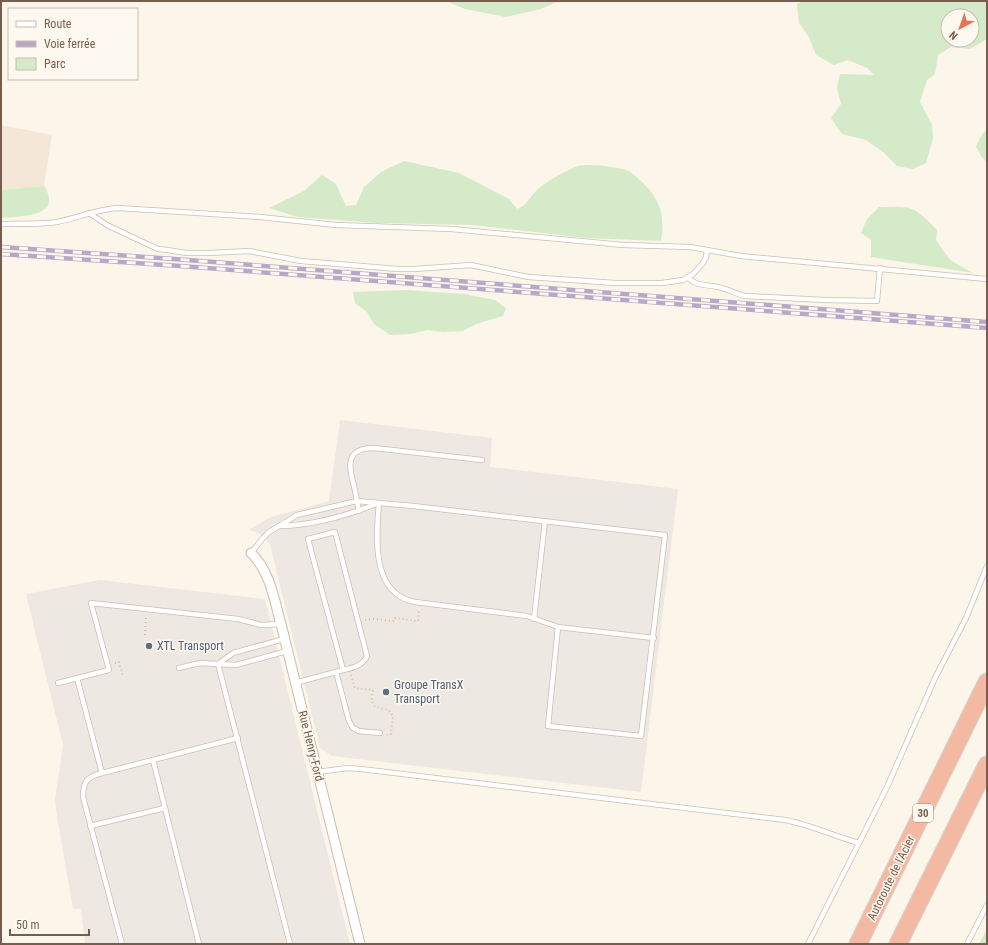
<svg xmlns="http://www.w3.org/2000/svg" width="988" height="945" font-family="'Roboto Condensed',sans-serif">
	<style>
		.residential { fill: #f4e7d8 }
		.industrial { fill: #ede8e2 }
		.green { fill: #d5eac8; fill-rule: evenodd }
		.lines { fill: none; stroke-linecap: round; stroke-linejoin: round }
		.lane-casing { stroke: #cebdaf; stroke-width: 6 }
		.street-casing { stroke: #cebdaf; stroke-width: 11 }
		.highway-casing { stroke: #d9d2cd; stroke-width: 19 }
		.path { stroke: #d6b9a5; stroke-width: 2; stroke-dasharray: 1 3; stroke-linecap: butt }
		.lane { stroke: #fff; stroke-width: 4.5 }
		.street { stroke: #fff; stroke-width: 9 }
		.highway { stroke: #f4b9a3; stroke-width: 17 }
		.rail-casing { stroke: #b9a7c7; stroke-width: 4.5 }
		.rail { stroke: #fef9f0; stroke-width: 3; stroke-dasharray: 9; stroke-linecap: butt }
		.service-dot { fill: #5c6f8a; stroke: #fef9f0; stroke-width: 1.5 }
		.labels { text-anchor: middle; dominant-baseline: central; stroke-width: 3; stroke-linejoin: round; paint-order: stroke }
		.shield { fill: #fef9f0; stroke: #a08c7e; stroke-width: 1 }
		.shield-label { font-size: 11px; font-weight: bold; fill: #775d4d }
		.service-label { font-size: 12px; fill: #4e5e75; stroke: #fef9f0; text-anchor: start }
		.street-label { font-size: 12px; fill: #775d4d; stroke: #fef9f0 }
	</style>
	<rect width="100%" height="100%" fill="#fcf5ea"/>
	<polygon class="residential" points="1,125 52,135 44,186 1,190"/>
	<g class="industrial">
		<polygon points="340,420 492,438 490,467 678,489 641,792 332,756 320,748 270,545 266,539 258,533 249,530 271,517 329,501"/>
		<polygon points="100,580 265,599 350,944 85,944 81,909 73,909 57,817 55,799 63,745 26,594"/>
	</g>
	<g class="green">
		<polygon points="446,1 559,1 541,9 506,17 465,9"/>
		<path d="M803,1H987V39L970,49L951,47L938,55L935,74L927,80L920,102L932,125L933,138L926,163L913,169L897,166L883,152L866,140L842,134L831,118L841,104L837,88L840,74L874,75L867,68L848,60L834,65L816,55L809,37L799,23L797,4ZM948,16H972V40H948Z"/>
		<polygon points="987,130 987,163 981,156 976,146 983,133"/>
		<path d="M404,161L459,173L509,199L517,209C529,204 529,197 538,189C549,180 565,171 578,166C588,163 619,167 629,171C634,174 639,180 643,183C661,200 665,217 661,241L586,238L473,225L377,223L298,217L269,208L304,191L322,175L336,184L346,206L356,205L364,187L381,172Z"/>
		<path d="M44,186C64,217 21,216 1,218V190Z"/>
		<path d="M879,207C890,207 907,205 916,211C924,216 931,224 937,230L936,240L950,260L973,273L871,257V240L861,233L867,219Z"/>
		<polygon points="406,290 464,294 495,300 506,308 503,316 476,324 463,331 443,332 428,330 410,334 390,335 374,324 367,312 355,303 353,292"/>
		<polygon points="987,929 987,944 979,944"/>
	</g>
	<g class="lines">
		<g class="lane-casing">
			<g id="lane">
				<polyline points="89,213 107,225 130,236 158,249 167,250 187,253 209,253 249,251 301,261 398,269 414,269 471,265 528,277 615,283 662,283 683,280 693,274 703,263 706,257 707,250"/>
				<path d="M1,224C20,223 39,225 57,222C78,218 97,209 118,208L260,217L336,225L451,229L623,245L690,247L741,256L987,279"/>
				<path d="M688,278C699,287 705,284 718,287C728,289 736,294 745,296L824,300L877,301L880,268"/>
				<path d="M379,503C376,537 371,594 415,602L527,616L558,627"/>
				<path d="M359,511C357,502 356,494 354,486C348,465 346,448 374,448L482,460"/>
				<path d="M281,526C313,525 346,516 376,504"/>
				<polyline points="251,553 263,538 269,532 297,515 357,501 413,506 665,535 641,736 548,726 558,627 654,638"/>
				<polyline points="534,619 545,521"/>
				<polyline points="218,664 290,944"/>
				<polyline points="218,664 233,653 284,639"/>
				<polyline points="179,668 200,663 236,665 287,651"/>
				<polyline points="336,672 349,721 353,728 359,731 380,733"/>
				<polyline points="77,678 102,773 153,760"/>
				<polyline points="58,683 109,670 91,603 238,619 261,625 281,624"/>
				<path d="M295,683L343,670C352,668 363,666 367,656L335,532L308,539L343,670"/>
				<path d="M317,772L348,768L361,769L785,820C811,825 834,836 859,843L808,944"/>
				<path d="M102,773C87,777 83,781 83,797L122,944"/>
				<polyline points="90,826 165,808"/>
				<polyline points="859,843 887,787 935,678 966,618 987,566"/>
				<polyline points="199,944 153,760 238,738"/>
				<polyline points="967,944 987,905"/>
			</g>
		</g>
		<g class="street-casing">
			<path id="street" d="M251,553C270,571 274,599 281,624L360,944"/>
		</g>
		<g class="highway-casing">
			<g id="highway">
				<polyline points="858,944 987,682"/>
				<polyline points="898,944 987,765"/>
			</g>
		</g>
		<g class="path">
			<polyline points="365,620 373,619 394,621 395,618 418,621 419,609"/>
			<polyline points="145,635 146,616"/>
			<polyline points="115,663 119,662 123,676"/>
			<path d="M351,675L355,688L373,690C367,717 386,701 393,716L391,734L387,735"/>
		</g>
		<use href="#lane" class="lane"/>
		<use href="#street" class="street"/>
		<use href="#highway" class="highway"/>
		<g class="rail-casing">
			<g id="rail">
				<polyline points="1,247 174,259 987,322"/>
				<polyline points="1,254 180,266 987,328"/>
			</g>
		</g>
		<use href="#rail" class="rail"/>
	</g>
	<g class="service-dot">
		<circle cx="149" cy="646" r="4"/>
		<circle cx="386" cy="692" r="4"/>
	</g>
	<g class="labels">
		<rect class="shield" x="913" y="804" width="20" height="18" rx="3"/>
		<g class="shield-label">
			<text x="923" y="813">30</text>
		</g>
		<g class="service-label">
			<text x="157" y="646">XTL Transport</text>
			<text x="394" y="685">Groupe TransX<tspan x="394" dy="14">Transport</tspan></text>
		</g>
		<g class="street-label">
			<text transform="translate(311 746) rotate(76)">Rue Henry-Ford</text>
			<text transform="translate(891 878) rotate(-64)">Autoroute de l'Acier</text>
		</g>
	</g>
	<rect width="988" height="945" fill="none" stroke="#775d4d" stroke-width="4"/>
	<rect x="8" y="8" width="130" height="72" fill="#fef9f0" stroke="#c8bbaf"/>
	<rect x="16" y="21" width="20" height="6" fill="#ffffff" stroke="#c8bbaf"/>
	<text x="44" y="28" font-size="12" fill="#775d4d">Route</text>
	<rect x="16" y="41" width="20" height="6" fill="#b9a7c7" stroke="#c8bbaf"/>
	<text x="44" y="48" font-size="12" fill="#775d4d">Voie ferrée</text>
	<rect x="16" y="58" width="20" height="12" fill="#d5eac8" stroke="#c8bbaf"/>
	<text x="44" y="68" font-size="12" fill="#775d4d">Parc</text>
	<g transform="translate(960 28) rotate(221)"><circle r="19" fill="#fef9f0" stroke="#c8bbaf"/>
	<path d="M0-3L7 15L0 10L-7 15Z" fill="#e17554"/>
	<text y="-6" font-size="11" font-weight="bold" text-anchor="middle" fill="#775d4d">N</text>
	</g>
	<path d="M10 929v6h79v-6" fill="none" stroke="#775d4d" stroke-width="2"/>
	<text x="16" y="929" font-size="12" fill="#775d4d" stroke="#fef9f0" stroke-width="3" paint-order="stroke">50 m</text>
</svg>
